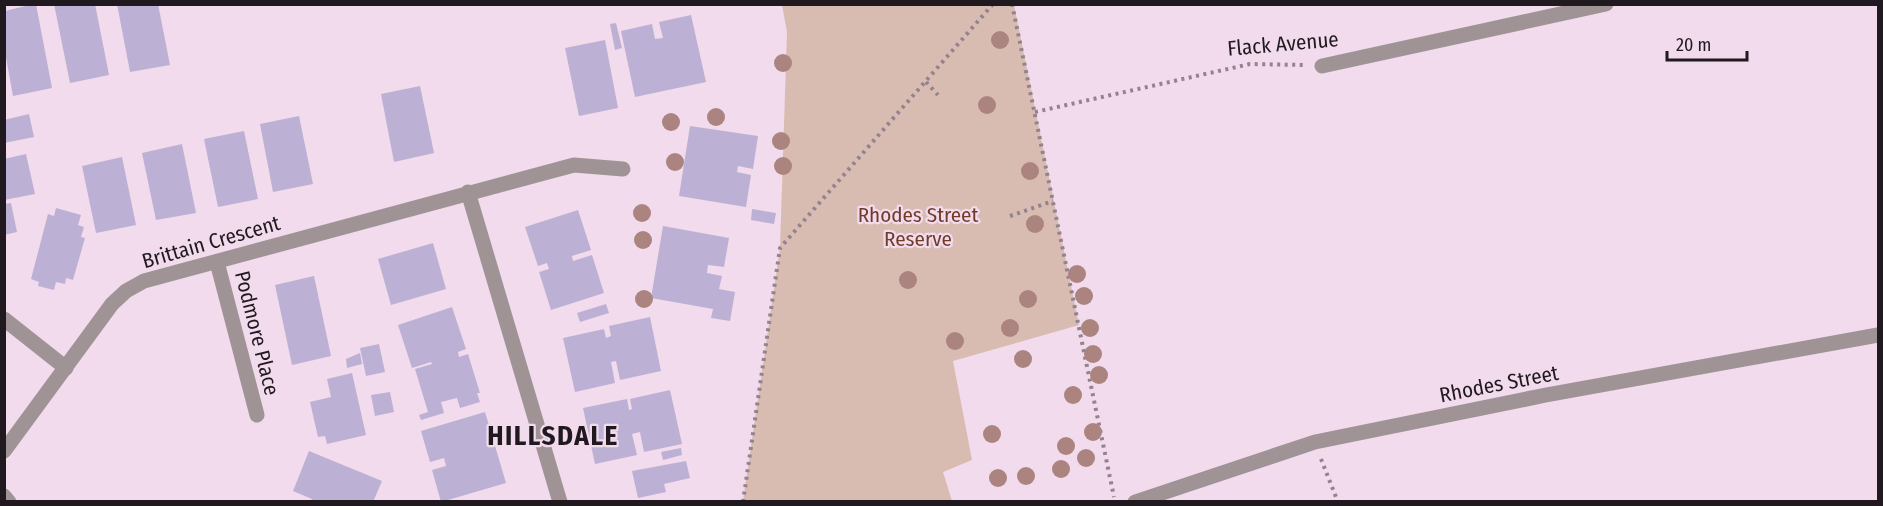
<svg xmlns="http://www.w3.org/2000/svg" width="1883" height="506" font-family="'Fira Sans Condensed',sans-serif">
	<style>
		.green { fill: #d8bcb1 }
		.building { fill: #bcb1d4 }
		.lines { fill: none; stroke-linecap: round; stroke-linejoin: round }
		.path { stroke: #93838f; stroke-width: 4; stroke-dasharray: 3 4.5; stroke-linecap: butt }
		.minor { stroke: #a09395; stroke-width: 15 }
		.tree { fill: #ab8480 }
		.labels { text-anchor: middle; dominant-baseline: central; stroke-width: 4.5; stroke-linejoin: round; paint-order: stroke }
		.street-label { font-size: 21px; fill: #20191f; stroke: #f1dbec }
		.park-label { font-size: 21px; fill: #713c27; stroke: #f1dbec }
		.district-label { font-size: 27px; font-weight: bold; letter-spacing: 1.5px; fill: #20191f; stroke: #f1dbec }
	</style>
	<rect width="100%" height="100%" fill="#f1dbec"/>
	<polygon class="green" points="782,5 1014,5 1079,325 953,361 972,460 943,472 952,501 743,501 780,248 787,32"/>
	<g class="building">
		<polygon points="34,4 36,4 52,88 13,96 5,52 5,11"/>
		<polygon points="54,4 95,4 109,75 70,83"/>
		<polygon points="117,4 158,4 170,65 130,72"/>
		<polygon points="691,15 706,82 635,97 621,31 652,24 655,39 663,38 659,22"/>
		<polygon points="616,23 622,48 615,50 610,24"/>
		<polygon points="605,40 618,108 579,116 565,48"/>
		<polygon points="420,86 434,153 394,162 381,94"/>
		<polygon points="29,114 34,137 4,143 4,120"/>
		<polygon points="299,116 313,184 273,192 260,124"/>
		<polygon points="690,126 758,136 753,169 738,166 737,172 751,175 746,207 679,196"/>
		<polygon points="244,131 258,199 218,207 204,139"/>
		<polygon points="182,144 196,213 156,220 142,153"/>
		<polygon points="26,154 35,194 4,200 4,159"/>
		<polygon points="122,157 136,225 96,233 82,166"/>
		<polygon points="11,203 17,232 4,235 4,204"/>
		<polygon points="56,208 81,215 78,225 84,227 81,237 85,238 73,280 66,278 65,284 56,282 54,290 38,286 39,282 31,279 48,214 54,216"/>
		<polygon points="752,209 776,213 774,224 751,220"/>
		<polygon points="578,210 591,250 572,256 573,261 592,255 604,293 551,310 539,272 549,269 547,263 538,266 525,227"/>
		<polygon points="663,226 729,238 724,267 708,265 707,273 722,276 719,289 735,292 730,321 711,318 713,309 651,298"/>
		<polygon points="433,243 446,289 391,305 378,259"/>
		<polygon points="314,276 331,356 292,365 275,285"/>
		<polygon points="606,304 609,313 580,322 577,313"/>
		<polygon points="452,307 466,349 458,352 459,357 468,354 480,393 477,393 480,402 460,408 457,398 441,402 444,413 421,420 419,415 428,412 415,369 432,364 431,362 412,368 398,325"/>
		<polygon points="650,317 661,371 620,380 616,361 611,362 615,383 575,392 563,338 604,329 606,338 611,336 609,326"/>
		<polygon points="379,344 385,372 366,376 360,348"/>
		<polygon points="360,353 362,364 347,368 346,359"/>
		<polygon points="352,373 366,435 327,444 325,436 318,437 310,402 331,397 327,379"/>
		<polygon points="670,390 682,444 644,452 640,432 632,434 637,455 595,464 583,408 627,399 629,410 632,409 630,399"/>
		<polygon points="390,392 394,412 375,416 371,395"/>
		<polygon points="485,412 506,483 441,502 432,470 446,466 444,458 430,462 421,431"/>
		<polygon points="681,448 682,455 663,460 661,452"/>
		<polygon points="309,451 382,481 373,502 310,502 312,499 293,491"/>
		<polygon points="686,461 690,478 664,484 666,492 638,498 632,471"/>
	</g>
	<g class="lines">
		<g class="path">
			<polyline points="1012,4 1114,497"/>
			<polyline points="926,82 938,95"/>
			<polyline points="1035,112 1250,64 1303,65"/>
			<polyline points="1010,216 1053,201"/>
			<polyline points="1321,459 1338,502"/>
			<polyline points="743,502 780,248 993,4"/>
		</g>
		<g class="minor">
			<polyline points="1322,66 1606,4"/>
			<polyline points="468,192 560,502"/>
			<polyline points="217,262 257,415"/>
			<polyline points="4,319 66,368"/>
			<polyline points="4,451 112,304 126,291 144,281 574,165 623,169"/>
			<polyline points="4,496 9,502"/>
			<polyline points="1135,502 1315,442 1546,395 1878,335"/>
		</g>
	</g>
	<g class="tree">
		<circle cx="1000" cy="40" r="9"/>
		<circle cx="783" cy="63" r="9"/>
		<circle cx="987" cy="105" r="9"/>
		<circle cx="716" cy="117" r="9"/>
		<circle cx="671" cy="122" r="9"/>
		<circle cx="781" cy="141" r="9"/>
		<circle cx="675" cy="162" r="9"/>
		<circle cx="783" cy="166" r="9"/>
		<circle cx="1030" cy="171" r="9"/>
		<circle cx="642" cy="213" r="9"/>
		<circle cx="1035" cy="224" r="9"/>
		<circle cx="643" cy="240" r="9"/>
		<circle cx="1077" cy="274" r="9"/>
		<circle cx="908" cy="280" r="9"/>
		<circle cx="1084" cy="296" r="9"/>
		<circle cx="644" cy="299" r="9"/>
		<circle cx="1028" cy="299" r="9"/>
		<circle cx="1010" cy="328" r="9"/>
		<circle cx="1090" cy="328" r="9"/>
		<circle cx="955" cy="341" r="9"/>
		<circle cx="1093" cy="354" r="9"/>
		<circle cx="1023" cy="359" r="9"/>
		<circle cx="1099" cy="375" r="9"/>
		<circle cx="1073" cy="395" r="9"/>
		<circle cx="1093" cy="432" r="9"/>
		<circle cx="992" cy="434" r="9"/>
		<circle cx="1066" cy="446" r="9"/>
		<circle cx="1086" cy="458" r="9"/>
		<circle cx="1061" cy="469" r="9"/>
		<circle cx="1026" cy="476" r="9"/>
		<circle cx="998" cy="478" r="9"/>
	</g>
	<g class="labels">
		<g class="street-label">
			<text transform="translate(1283 44) rotate(-5)">Flack Avenue</text>
			<text transform="translate(211 242) rotate(-16)">Brittain Crescent</text>
			<text transform="translate(257 333) rotate(76)">Podmore Place</text>
			<text transform="translate(1499 384) rotate(-11)">Rhodes Street</text>
		</g>
		<g class="park-label">
			<text x="918" y="215">Rhodes Street<tspan x="918" dy="24">Reserve</tspan></text>
		</g>
		<g class="district-label">
			<text x="553" y="436">HILLSDALE</text>
		</g>
	</g>
	<rect width="1883" height="506" fill="none" stroke="#20191f" stroke-width="12"/>
	<path d="M1667 51v9h80v-9" fill="none" stroke="#20191f" stroke-width="3"/>
	<text x="1676" y="51" font-size="18" fill="#20191f" stroke="#f1dbec" stroke-width="4.5" paint-order="stroke">20 m</text>
</svg>
